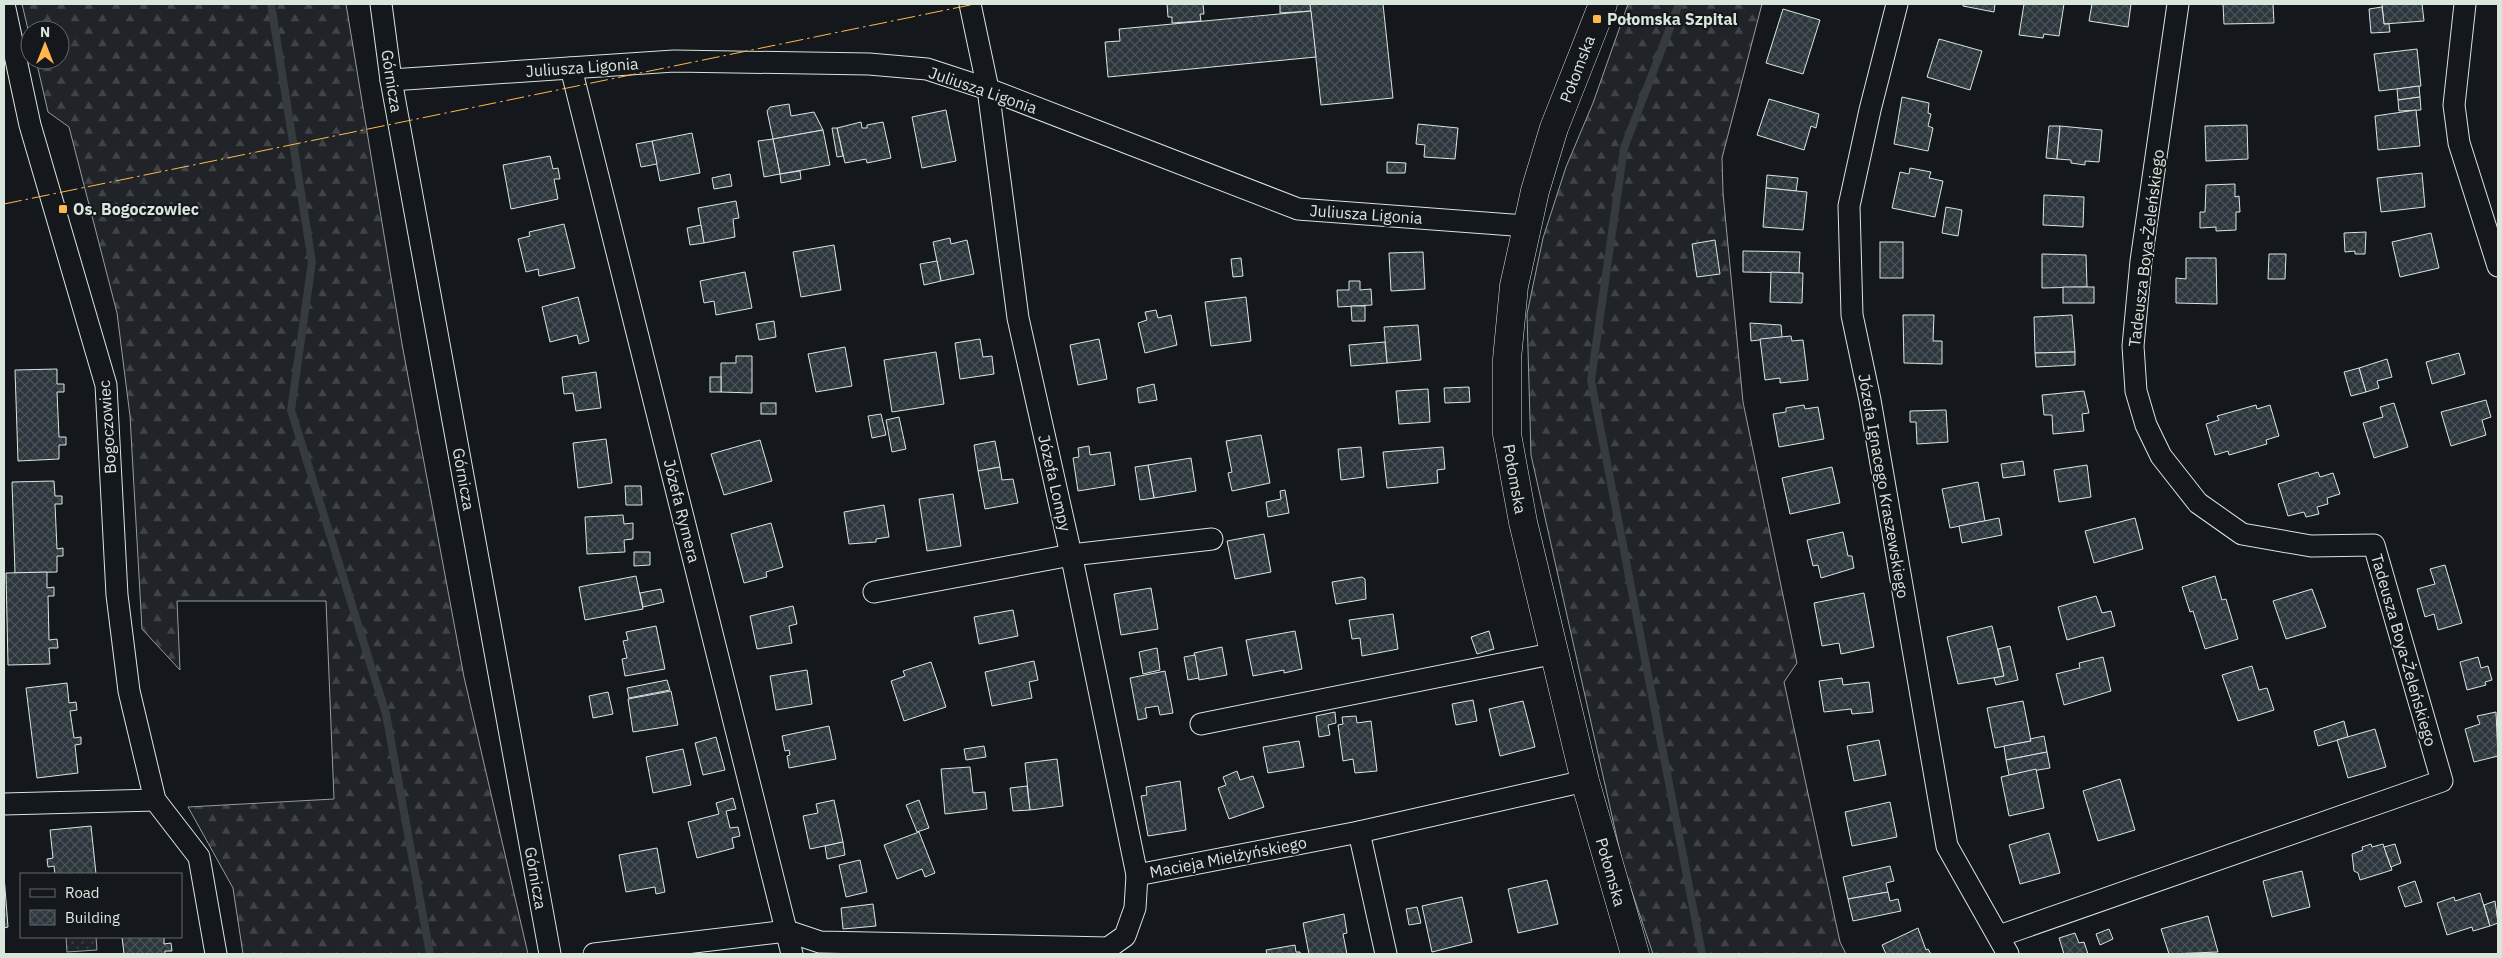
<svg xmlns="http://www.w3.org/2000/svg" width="2502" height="958" font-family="'IBM Plex Sans',sans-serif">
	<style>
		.forest { fill: url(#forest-firs); stroke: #939e99 }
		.park { fill: url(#park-dots); stroke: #939e99 }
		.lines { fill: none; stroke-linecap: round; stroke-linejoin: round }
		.stream { stroke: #363b3e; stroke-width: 8 }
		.building { fill: url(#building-cross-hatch); stroke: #d8e6dc }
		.minor-casing { stroke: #d8e6dc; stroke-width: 23 }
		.tertiary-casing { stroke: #d8e6dc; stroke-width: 29 }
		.minor { stroke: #14181c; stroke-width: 21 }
		.tertiary { stroke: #14181c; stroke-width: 28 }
		.power { stroke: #ffb74d; stroke-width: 1; stroke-dasharray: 18 4 2.5 4; stroke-linecap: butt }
		.poi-dot { fill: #ffb74d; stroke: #14181c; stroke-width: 2 }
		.labels { text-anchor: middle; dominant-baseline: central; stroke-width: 4; stroke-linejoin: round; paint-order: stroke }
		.poi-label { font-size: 16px; font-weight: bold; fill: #d8e6dc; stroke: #14181c; text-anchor: start }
		.street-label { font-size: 16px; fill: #d8e6dc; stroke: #14181c }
	</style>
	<defs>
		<pattern id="forest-firs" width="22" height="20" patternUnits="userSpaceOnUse" patternTransform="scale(1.25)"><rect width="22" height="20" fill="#202428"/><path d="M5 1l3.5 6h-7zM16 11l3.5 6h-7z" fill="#404447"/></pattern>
		<pattern id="park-dots" width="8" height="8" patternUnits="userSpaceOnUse" patternTransform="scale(1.25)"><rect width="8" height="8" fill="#202428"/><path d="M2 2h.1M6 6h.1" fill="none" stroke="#404447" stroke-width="1.8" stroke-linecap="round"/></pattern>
		<pattern id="building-cross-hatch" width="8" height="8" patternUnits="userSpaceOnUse" patternTransform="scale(1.25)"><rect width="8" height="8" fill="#2c363c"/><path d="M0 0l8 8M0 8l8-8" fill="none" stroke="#4a5358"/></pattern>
	</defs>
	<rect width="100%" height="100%" fill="#14181c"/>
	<g class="forest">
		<polygon points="22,4 346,4 402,344 464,677 528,954 243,954 233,888 188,807 334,799 326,601 177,601 180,670 142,629 130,416 117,313 69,127 48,112 36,60 60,60 60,30 30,30 30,38"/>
		<polygon points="1628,4 1762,4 1722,158 1723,193 1743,402 1797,663 1784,682 1840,942 1846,954 1653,954 1623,865 1531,455 1527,314 1543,238 1566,167 1593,103"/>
	</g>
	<polygon class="park" points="66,937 96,937 97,950 67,952"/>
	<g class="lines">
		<g class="stream">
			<polyline points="271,4 312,262 291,410 386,714 430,954"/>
			<polyline points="1679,4 1624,148 1591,380 1702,954"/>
		</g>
	</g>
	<g class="building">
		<polygon points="1167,4 1203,4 1204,14 1200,14 1201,21 1172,23 1172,17 1168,17"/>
		<polygon points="1280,4 1310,4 1311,11 1280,13"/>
		<polygon points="1310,4 1383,4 1393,98 1321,105"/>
		<polygon points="1963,4 1995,4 1994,12 1963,6"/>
		<polygon points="2024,4 2064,4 2059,36 2044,34 2043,38 2019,35"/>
		<polygon points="2092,4 2131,4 2128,27 2089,21"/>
		<polygon points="2223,4 2273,4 2274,23 2224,24"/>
		<polygon points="2382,4 2422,4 2424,21 2384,24"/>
		<polygon points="2382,7 2384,24 2389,24 2390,32 2371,33 2369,9"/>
		<polygon points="1783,9 1820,20 1803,74 1766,63"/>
		<polygon points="1311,11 1316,57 1108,77 1105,42 1120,41 1119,29"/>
		<polygon points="1939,39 1982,51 1970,90 1927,77"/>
		<polygon points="2417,49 2421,86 2379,91 2374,54"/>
		<polygon points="2419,86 2420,97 2398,100 2397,89"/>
		<polygon points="1902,97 1929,103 1928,113 1931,114 1928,126 1933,128 1928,151 1894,144"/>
		<polygon points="2420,97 2421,110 2399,111 2398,100"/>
		<polygon points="1769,99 1819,114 1816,128 1811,126 1804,150 1757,135"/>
		<polygon points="789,104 791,116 814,112 823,130 773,139 767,111 770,107"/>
		<polygon points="946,110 956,161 922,168 912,117"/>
		<polygon points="2416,110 2420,146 2378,150 2375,116"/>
		<polygon points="861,122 862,128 867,128 867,125 883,122 891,158 867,163 866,159 845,163 837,128"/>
		<polygon points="1418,124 1458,128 1455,159 1424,157 1425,145 1416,144"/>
		<polygon points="2247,125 2248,159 2206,161 2205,126"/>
		<polygon points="2049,126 2060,126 2057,159 2046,158"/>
		<polygon points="2060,126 2102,130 2099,162 2085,161 2085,165 2071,163 2071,160 2057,159"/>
		<polygon points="832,128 837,128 843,156 837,157"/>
		<polygon points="823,130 830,165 780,174 773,139"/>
		<polygon points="692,133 700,173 660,181 652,141"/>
		<polygon points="773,139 780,174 764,177 758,141"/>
		<polygon points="652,141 657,164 641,167 636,144"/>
		<polygon points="550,156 553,169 558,168 560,179 554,179 558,199 511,209 503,165"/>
		<polygon points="1387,162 1406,163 1405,173 1387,173"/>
		<polygon points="1910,168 1931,172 1929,178 1943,181 1935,217 1892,208 1900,172 1909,174"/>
		<polygon points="800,171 801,179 781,183 780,174"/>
		<polygon points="2422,173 2425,207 2381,212 2377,178"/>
		<polygon points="730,174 732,186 714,189 712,178"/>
		<polygon points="1767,175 1798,178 1796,191 1766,188"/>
		<polygon points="2235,184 2235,197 2239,196 2240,212 2236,212 2236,230 2216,231 2216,227 2200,228 2200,212 2205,212 2206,185"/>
		<polygon points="1766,188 1807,192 1803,230 1763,227"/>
		<polygon points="2044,195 2084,197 2083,227 2043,225"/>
		<polygon points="736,201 739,218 733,219 735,237 704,243 698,208"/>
		<polygon points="1946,207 1962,210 1958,236 1942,233"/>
		<polygon points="564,224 575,268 539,276 538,269 526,272 518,239 530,236 529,232"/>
		<polygon points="701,225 704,243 690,245 687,228"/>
		<polygon points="2366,232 2365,254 2355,254 2355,251 2345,252 2344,233"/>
		<polygon points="2431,233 2439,268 2400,277 2392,242"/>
		<polygon points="950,238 951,244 967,240 974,274 941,281 933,242"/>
		<polygon points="1715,240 1720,274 1697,277 1692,244"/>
		<rect x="1880" y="242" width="23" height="36"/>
		<polygon points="834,245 841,290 801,297 793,252"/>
		<polygon points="1743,251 1800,252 1799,273 1743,272"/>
		<polygon points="1423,252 1425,289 1391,291 1389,253"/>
		<polygon points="2042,254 2086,255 2087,287 2042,288"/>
		<polygon points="2269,254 2286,254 2285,279 2268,279"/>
		<polygon points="1241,258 1243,276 1233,277 1231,259"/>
		<polygon points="2186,258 2216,258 2217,304 2176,303 2176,278 2186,279"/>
		<polygon points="937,261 941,281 924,285 920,264"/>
		<polygon points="745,272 752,308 716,315 714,301 704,303 700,281"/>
		<polygon points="1771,272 1803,273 1802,303 1770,302"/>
		<polygon points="1349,281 1360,281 1360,290 1371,289 1372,305 1338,307 1337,290 1349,290"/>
		<rect x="2063" y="287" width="31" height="16"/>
		<polygon points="578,297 589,341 579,344 577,335 550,342 542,307"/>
		<polygon points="1246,297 1251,341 1211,346 1205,302"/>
		<polygon points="1351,306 1365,306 1365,321 1352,321"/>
		<polygon points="1156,310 1158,318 1171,315 1177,345 1145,353 1138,323 1147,320 1145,312"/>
		<polygon points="1903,315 1934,315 1933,341 1942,341 1942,364 1904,363"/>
		<polygon points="2072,315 2075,352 2035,353 2034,317"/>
		<polygon points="774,321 776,337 759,340 756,324"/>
		<polygon points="1750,323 1781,325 1782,337 1751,341"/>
		<polygon points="1418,325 1421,360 1387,363 1384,327"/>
		<polygon points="1791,336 1792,341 1803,340 1808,380 1780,383 1780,378 1765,380 1760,339"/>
		<polygon points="980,339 983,357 992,356 994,374 960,379 955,343"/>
		<polygon points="1099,339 1107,379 1078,385 1070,345"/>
		<polygon points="1385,342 1387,363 1351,366 1349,345"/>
		<polygon points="845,347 852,386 816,392 808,354"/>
		<polygon points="936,352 944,404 892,412 884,360"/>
		<polygon points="2075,352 2075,365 2036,367 2035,353"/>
		<polygon points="2459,353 2465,374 2432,384 2426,362"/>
		<polygon points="736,356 752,356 752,393 721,392 721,363 736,363"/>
		<polygon points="2387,359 2392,377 2377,381 2379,388 2366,392 2359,368"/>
		<polygon points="2359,368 2366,392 2351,396 2344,372"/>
		<polygon points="57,369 57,384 64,384 64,392 57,392 59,437 66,437 66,445 59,445 59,459 18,461 15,370"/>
		<polygon points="596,372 601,408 576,411 573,393 564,394 562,377"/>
		<rect x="710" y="377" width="11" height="15"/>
		<polygon points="1154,384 1157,400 1139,403 1137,388"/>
		<polygon points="1469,387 1470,402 1445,403 1444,388"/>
		<polygon points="1428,389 1430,422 1399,424 1396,391"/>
		<polygon points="2084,391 2089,413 2082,414 2084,431 2053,434 2052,415 2044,415 2042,395"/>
		<polygon points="2486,400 2491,417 2482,420 2486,435 2451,446 2441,412"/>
		<rect x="761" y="403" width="15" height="11"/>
		<polygon points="2394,403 2408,447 2374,458 2363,423 2383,417 2380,407"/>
		<polygon points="1804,405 1805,409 1818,407 1824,439 1779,447 1773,414 1786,412 1786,408"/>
		<polygon points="2256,405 2257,409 2270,405 2279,436 2266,440 2267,444 2229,455 2228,451 2215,455 2206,424 2219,420 2217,416"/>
		<polygon points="1946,410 1948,442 1917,444 1916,422 1910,422 1910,411"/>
		<polygon points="881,414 886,435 872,438 868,416"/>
		<polygon points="899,417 906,449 892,452 886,420"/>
		<polygon points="1261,435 1270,483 1232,491 1228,473 1232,472 1226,441"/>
		<polygon points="606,439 612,483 578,488 573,443"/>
		<polygon points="760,440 772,481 724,495 711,454"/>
		<polygon points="995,441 1000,467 978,471 974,445"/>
		<polygon points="1089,446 1090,455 1110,452 1115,485 1078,491 1073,458 1079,457 1078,448"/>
		<polygon points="1361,447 1364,477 1341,480 1338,449"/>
		<polygon points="1443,447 1445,469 1437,470 1438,483 1387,488 1383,452"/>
		<polygon points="1191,458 1196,491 1154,498 1148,465"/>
		<polygon points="2023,461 2025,475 2003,478 2001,464"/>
		<polygon points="1148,465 1154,498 1140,500 1135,467"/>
		<polygon points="2087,465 2091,497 2059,502 2054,470"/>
		<polygon points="1000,467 1002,480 1013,479 1018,503 985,509 978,471"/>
		<polygon points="1832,467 1840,503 1790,514 1782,478"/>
		<polygon points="2318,472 2320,477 2333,473 2340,494 2327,498 2328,504 2317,507 2319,514 2306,517 2304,512 2288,516 2278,484"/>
		<polygon points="54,481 55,496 62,496 62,504 55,504 57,549 63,548 63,556 57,556 57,572 15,573 12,482"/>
		<polygon points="1978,482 1985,521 1950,528 1942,489"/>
		<polygon points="625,486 641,486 642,505 626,505"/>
		<polygon points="1285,490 1289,513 1268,517 1266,502 1281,499 1280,491"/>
		<polygon points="953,494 961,546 927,551 919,499"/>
		<polygon points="884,505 889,537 876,539 876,542 849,544 844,512"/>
		<polygon points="623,515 624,524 633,523 633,539 624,540 625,552 587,554 585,517"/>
		<polygon points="1999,518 2002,535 1962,543 1959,526"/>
		<polygon points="2135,518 2143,549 2094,563 2085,531"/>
		<polygon points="771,523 783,567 766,572 767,577 744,583 731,534"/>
		<polygon points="1843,532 1848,556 1852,556 1854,568 1821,578 1818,565 1813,566 1807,540"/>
		<polygon points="1264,534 1271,572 1235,579 1227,541"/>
		<polygon points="634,552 650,552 650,565 634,566"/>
		<polygon points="2445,565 2462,623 2438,630 2434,614 2425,617 2417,589 2435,584 2430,569"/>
		<polygon points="47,572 47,588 54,587 54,596 48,596 49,640 57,639 58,648 49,648 50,664 8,665 6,573"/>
		<polygon points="636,576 643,609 585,620 579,587"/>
		<polygon points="2215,576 2222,600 2226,599 2238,639 2205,649 2193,611 2190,612 2182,587"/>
		<polygon points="1362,577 1365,579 1366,599 1336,604 1332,582"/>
		<polygon points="1151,588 1158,629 1121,635 1114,594"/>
		<polygon points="661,589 664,602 643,607 640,593"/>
		<polygon points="2312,589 2326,627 2286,639 2273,601"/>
		<polygon points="1864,593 1874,647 1841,654 1839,643 1822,646 1814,603"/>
		<polygon points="2096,596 2102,613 2111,611 2115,626 2067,640 2058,607"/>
		<polygon points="793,606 797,624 789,626 792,643 757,649 750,616"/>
		<polygon points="1013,610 1018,636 979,644 974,617"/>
		<polygon points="1393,614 1398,649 1362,656 1360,638 1352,639 1349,620"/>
		<polygon points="656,626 665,669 625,676 622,659 627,658 623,641 628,640 626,632"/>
		<polygon points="1992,626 2004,676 1958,684 1947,637"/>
		<polygon points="1295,631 1302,669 1284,673 1284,670 1253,676 1246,640"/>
		<polygon points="1489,631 1494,649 1477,654 1471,637"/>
		<polygon points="2010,646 2018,680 1996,685 1994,678 2004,676 1998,649"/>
		<polygon points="1222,647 1227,675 1199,680 1194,653"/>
		<polygon points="1157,648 1160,670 1143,674 1139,652"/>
		<polygon points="1195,655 1199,678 1188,680 1184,657"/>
		<polygon points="2103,657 2111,691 2064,705 2056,674 2080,668 2079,663"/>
		<polygon points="2478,657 2481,668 2488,666 2492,680 2485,682 2486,685 2467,690 2460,662"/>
		<polygon points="1034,661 1038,680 1029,682 1032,698 992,706 985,672"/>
		<polygon points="931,662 946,707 904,721 891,681 905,676 903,671"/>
		<polygon points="2252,666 2259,690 2267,688 2274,710 2238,721 2222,675"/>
		<polygon points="807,670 812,704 776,710 770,676"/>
		<polygon points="1165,671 1173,713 1160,715 1158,706 1145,708 1147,718 1138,720 1130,678"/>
		<polygon points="1842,678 1843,685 1869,682 1873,712 1852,714 1851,709 1824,712 1819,681"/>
		<polygon points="667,680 670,690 629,698 627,688"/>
		<polygon points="67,683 69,703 76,702 77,710 70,711 74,738 81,737 81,744 75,745 78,773 37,778 26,688"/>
		<polygon points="671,691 678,725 633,732 628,699"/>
		<polygon points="608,692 613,714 593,718 589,696"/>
		<polygon points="1473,700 1477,721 1456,725 1452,704"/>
		<polygon points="1523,701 1535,747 1500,756 1489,709"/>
		<polygon points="2023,701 2031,741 1995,748 1987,708"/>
		<polygon points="1335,712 1336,723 1328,725 1330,735 1319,737 1316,716"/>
		<polygon points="2496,712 2498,756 2474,762 2465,729 2480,724 2477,716"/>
		<polygon points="1356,716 1357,723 1371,721 1377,771 1355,773 1353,759 1343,761 1338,725 1343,724 1342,717"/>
		<polygon points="2344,721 2348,737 2318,746 2314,731"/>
		<polygon points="829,726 836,759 789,768 787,756 790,755 789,750 785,751 782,736"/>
		<polygon points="2375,729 2386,767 2348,778 2337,740"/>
		<polygon points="2044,736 2047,752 2006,760 2004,746 2031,741 2030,739"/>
		<polygon points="716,737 725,770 703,775 695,743"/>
		<polygon points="1879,740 1886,775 1854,781 1847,746"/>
		<polygon points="1299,741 1304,767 1268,773 1263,747"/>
		<polygon points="984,746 986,757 966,760 964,749"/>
		<polygon points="683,749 691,785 653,793 646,757"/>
		<polygon points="2047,752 2050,768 2009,775 2006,760"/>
		<polygon points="1057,759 1063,806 1030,810 1025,763"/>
		<polygon points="970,767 973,793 985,792 987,809 945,814 941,769"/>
		<polygon points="2036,769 2044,808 2009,816 2001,777"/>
		<polygon points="1237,771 1240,780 1253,776 1264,807 1229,819 1218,788 1226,785 1223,777"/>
		<polygon points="2120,779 2135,830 2098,841 2083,791"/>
		<polygon points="1180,781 1186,830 1148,836 1141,796 1147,795 1146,787"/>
		<polygon points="1027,786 1030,810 1013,811 1010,788"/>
		<polygon points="733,798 736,809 726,811 730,828 738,827 740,836 732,838 734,848 697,858 688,822 719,814 716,803"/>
		<polygon points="834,800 843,842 810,849 803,816 818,813 816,804"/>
		<polygon points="919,800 929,828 917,832 906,805"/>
		<polygon points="1890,802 1897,837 1852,846 1845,812"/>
		<polygon points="91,826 96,874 55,874 54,866 48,867 47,859 53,858 50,830"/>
		<polygon points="919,832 935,873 925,877 922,869 897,879 884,845"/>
		<polygon points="2049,833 2060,873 2020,884 2009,845"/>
		<polygon points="843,842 845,855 827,859 825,846"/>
		<polygon points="2371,844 2372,847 2383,844 2392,870 2360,880 2358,873 2354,871 2352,854 2363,850 2362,847"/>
		<polygon points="2395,844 2401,863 2391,867 2384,847"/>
		<polygon points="657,848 665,892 656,894 655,887 626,892 619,855"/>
		<polygon points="860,860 867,892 846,897 839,865"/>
		<polygon points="1890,866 1894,881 1886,883 1888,892 1848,899 1843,877"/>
		<polygon points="2302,871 2310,907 2272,917 2263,881"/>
		<polygon points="4,876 8,927 4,928"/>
		<polygon points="1547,880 1558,924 1518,933 1508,889"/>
		<polygon points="2415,881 2422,902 2405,907 2398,887"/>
		<polygon points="1888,892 1890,901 1898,899 1901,911 1853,921 1848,899"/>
		<polygon points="2480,893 2490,926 2473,931 2472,927 2447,935 2437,903 2454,897 2455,901"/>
		<polygon points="1462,897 1472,942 1432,952 1422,906"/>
		<polygon points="2495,901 2498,923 2490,926 2484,905"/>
		<polygon points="873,904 876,926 843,929 841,908"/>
		<polygon points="1417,907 1421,923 1409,925 1406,909"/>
		<polygon points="1344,914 1347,933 1343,934 1347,954 1309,954 1303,923"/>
		<polygon points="2208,916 2218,952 2169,954 2161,929"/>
		<polygon points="1918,928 1926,950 1928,949 1931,954 1886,954 1882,945"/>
		<polygon points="2109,929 2113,939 2100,945 2096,934"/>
		<polygon points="2075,933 2079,943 2084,942 2088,954 2064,954 2059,938"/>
		<polygon points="122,937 164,937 164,944 171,943 172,951 165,951 165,954 124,954"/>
		<polygon points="1295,945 1296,952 1300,952 1300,954 1267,954 1266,950"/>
	</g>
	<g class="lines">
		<g class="minor-casing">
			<g id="minor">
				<polyline points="4,4 30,125 106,385 117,595 129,691 155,800 199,857 216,954"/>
				<polyline points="381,4 391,80 550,954"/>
				<polyline points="970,4 988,89 1018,318 1074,568 1137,875"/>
				<polyline points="1897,4 1870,110 1849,206 1852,315 1870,400 1947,846 2008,954"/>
				<polyline points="2465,4 2454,105 2459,143 2498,266"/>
				<polyline points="571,68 792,954"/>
				<polyline points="391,80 674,61 869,64 927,69 988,89 1298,209 1527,226"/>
				<polyline points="874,592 1071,555 1212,539"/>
				<polyline points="1201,724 1556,653"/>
				<polyline points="4,804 155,800"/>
				<polyline points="1359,832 1386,954"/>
				<polyline points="1999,936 2442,781 2374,545 2311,546 2242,534 2198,503 2161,456 2146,425 2136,391 2133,346 2141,261 2178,4"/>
				<polyline points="594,954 787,931 820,942 1108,948 1125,936 1135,908 1137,875 1359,832 1585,781"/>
			</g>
		</g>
		<g class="tertiary-casing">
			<polyline id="tertiary" points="1603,4 1554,128 1535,191 1514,286 1507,359 1507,434 1523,522 1585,781 1635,954"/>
		</g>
		<use href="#minor" class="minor"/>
		<use href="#tertiary" class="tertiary"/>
		<polyline class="power" points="4,204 975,4"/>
	</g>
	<g class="poi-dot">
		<rect x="1592" y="14" width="10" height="10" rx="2.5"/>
		<rect x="58" y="204" width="10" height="10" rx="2.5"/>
	</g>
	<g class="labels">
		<g class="poi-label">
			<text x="1607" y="19">Połomska Szpital</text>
			<text x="73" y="209">Os. Bogoczowiec</text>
		</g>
		<g class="street-label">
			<text transform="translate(582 67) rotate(-4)">Juliusza Ligonia</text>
			<text transform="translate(1577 69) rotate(-69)">Połomska</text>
			<text transform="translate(392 81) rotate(81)">Górnicza</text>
			<text transform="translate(983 90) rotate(19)">Juliusza Ligonia</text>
			<text transform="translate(1366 214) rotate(4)">Juliusza Ligonia</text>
			<text transform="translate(2146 248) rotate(-83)">Tadeusza Boya-Żeleńskiego</text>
			<text transform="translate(107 427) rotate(-94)">Bogoczowiec</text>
			<text transform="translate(464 479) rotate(80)">Górnicza</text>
			<text transform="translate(1515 479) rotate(80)">Połomska</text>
			<text transform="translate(1055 483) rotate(77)">Józefa Lompy</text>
			<text transform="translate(1884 486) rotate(80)">Józefa Ignacego Kraszewskiego</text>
			<text transform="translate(682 511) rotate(76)">Józefa Rymera</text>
			<text transform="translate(2404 650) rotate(74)">Tadeusza Boya-Żeleńskiego</text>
			<text transform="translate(1228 857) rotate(-11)">Macieja Mielżyńskiego</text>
			<text transform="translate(1611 872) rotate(74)">Połomska</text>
			<text transform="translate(536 878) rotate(80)">Górnicza</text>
		</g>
	</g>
	<rect width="2502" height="958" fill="none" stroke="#d8e6dc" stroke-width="10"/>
	<rect x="20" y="873" width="162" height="65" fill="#14181c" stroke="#626a69"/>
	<rect x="30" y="889" width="25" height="8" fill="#14181c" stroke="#626a69"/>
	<text x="65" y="898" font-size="15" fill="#d8e6dc">Road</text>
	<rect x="30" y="910" width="25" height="15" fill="url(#building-cross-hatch)" stroke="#626a69"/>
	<text x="65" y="923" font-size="15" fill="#d8e6dc">Building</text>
	<g transform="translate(45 45)"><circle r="24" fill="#14181c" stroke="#626a69"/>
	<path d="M0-4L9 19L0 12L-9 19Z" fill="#ffb74d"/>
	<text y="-8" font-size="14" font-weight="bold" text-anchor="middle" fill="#d8e6dc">N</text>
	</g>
</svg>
